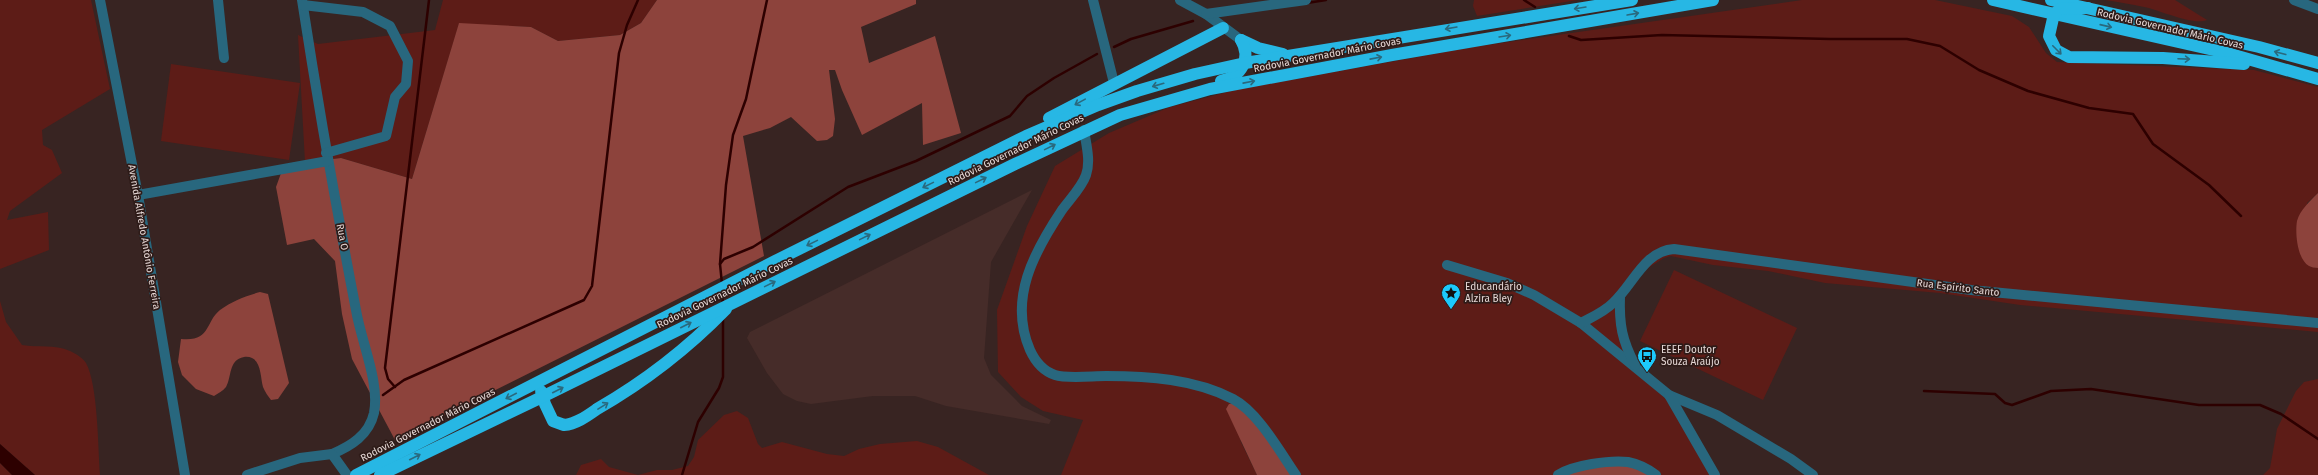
<svg xmlns="http://www.w3.org/2000/svg" width="2318" height="475" font-family="'Fira Sans',sans-serif">
	<style>
		.built { fill: #462c29 }
		.green { fill: #5d1c17 }
		.forest { fill: #8d433c }
		.water { fill: #2d0000 }
		.lines { fill: none; stroke-linecap: round; stroke-linejoin: round }
		.stream { stroke: #2d0000; stroke-width: 2.5 }
		.minor { stroke: #28677e; stroke-width: 10 }
		.highway { stroke: #27b7e4; stroke-width: 12 }
		.oneway { stroke: #2a697e }
		.labels { text-anchor: middle; dominant-baseline: central; stroke-width: 3.5; stroke-linejoin: round; paint-order: stroke }
		.street-label { font-size: 10px; fill: #e6d8d6; stroke: #2e1b18 }
		.poi-label { font-size: 10px; fill: #e6d8d6; stroke: #2e1b18; text-anchor: start }
	</style>
	<rect width="100%" height="100%" fill="#382422"/>
	<polygon class="built" points="1032,190 991,262 984,358 991,375 1022,406 1051,420 1049,424 946,406 915,396 873,396 811,404 797,401 783,394 767,373 747,338 750,332"/>
	<g class="green">
		<polygon points="0,0 91,0 110,89 42,130 43,145 52,150 62,173 10,211 7,220 48,212 49,250 0,269"/>
		<polygon points="443,0 657,0 641,23 620,35 558,41 531,27 459,24 412,179 341,158 305,162 298,35 318,44 435,30"/>
		<polygon points="1474,0 1578,0 1477,16 1473,6"/>
		<polygon points="1802,0 1935,0 2012,16 2029,27 2046,53 2057,62 2254,70 2318,87 2318,193 2307,203 2309,266 2318,268 2318,332 2020,305 1940,293 1825,283 1768,271 1713,265 1671,256 1664,258 1640,273 1630,286 1624,300 1622,327 1640,366 1655,380 1715,475 1294,475 1240,440 1257,475 1061,475 1083,420 1043,411 1021,397 998,372 997,310 1027,226 1055,166 1109,133 1170,107 1239,89 1473,47"/>
		<path d="M2105,0H2175L2207,20C2193,26 2160,10 2144,7C2131,4 2118,2 2105,0Z"/>
		<polygon points="171,64 300,83 289,160 161,141"/>
		<polygon points="1674,270 1797,328 1763,400 1640,341"/>
		<path d="M0,301L6,322L22,345C38,348 54,344 70,351C75,353 84,359 86,363C98,385 98,448 100,475H35L0,444Z"/>
		<polygon points="2318,379 2318,475 2263,475 2270,468 2277,429 2296,391 2304,382"/>
		<polygon points="737,411 748,418 758,444 762,448 782,442 827,454 844,456 859,449 880,444 917,441 938,447 989,475 576,475 581,465 601,459 609,467 638,475 657,470 672,470 688,466 694,457 698,440 724,415"/>
		<polygon points="0,463 12,475 0,475"/>
	</g>
	<g class="forest">
		<polygon points="657,0 916,0 916,4 861,27 869,63 935,36 961,133 923,145 922,103 862,135 842,90 835,70 829,70 835,119 833,136 827,140 817,141 791,117 770,128 743,136 764,256 395,440 352,359 342,314 335,261 314,239 287,245 276,187 284,165 341,158 412,179 459,23 531,27 558,41 620,35 641,23"/>
		<path d="M2318,193V268C2315,268 2311,267 2309,266C2297,259 2295,233 2297,221C2300,210 2310,201 2318,193Z"/>
		<path d="M260,292L268,294L289,383L278,399L271,400C268,396 265,392 263,387C260,377 262,355 244,357C228,360 232,377 226,387C223,391 218,393 214,396L196,389L182,375L178,362L181,339C211,342 205,322 220,310C232,301 246,296 260,292Z"/>
		<polygon points="1234,403 1246,410 1294,475 1257,475 1226,409 1229,404"/>
		<polygon points="1618,463 1655,475 1560,475"/>
	</g>
	<polygon class="water" points="0,444 35,475 12,475 0,463"/>
	<g class="lines">
		<g class="stream">
			<polyline points="1524,0 1535,7"/>
			<polyline points="1307,3 1326,0"/>
			<polyline points="1569,36 1581,40 1662,35 1830,39 1907,39 1940,46 1979,70 2028,91 2089,108 2133,114 2153,144 2209,185 2241,216"/>
			<polyline points="1114,47 1131,39 1193,21"/>
			<polyline points="720,264 724,259 753,247 848,187 916,161 1010,116 1027,96 1054,78 1097,54"/>
			<polyline points="722,284 720,264 726,185 733,135 746,99 767,0"/>
			<polyline points="722,293 723,304"/>
			<polyline points="395,387 388,379 385,368 429,0"/>
			<polyline points="1924,391 1995,394 2005,403 2012,405 2051,391 2091,389 2199,405 2260,405 2281,414 2318,439"/>
			<polyline points="383,395 404,380 584,300 592,286 619,53 627,25 638,0"/>
			<polyline points="682,475 698,422 719,388 723,377 723,317"/>
		</g>
		<g class="minor">
			<polyline points="100,0 138,195 185,475"/>
			<polyline points="218,0 224,58"/>
			<path d="M302,0C318,104 336,207 356,310C361,341 380,382 374,413C369,435 351,446 332,454"/>
			<polyline points="1093,0 1114,83"/>
			<polyline points="1180,0 1206,14 1241,40"/>
			<polyline points="2294,0 2318,9"/>
			<polyline points="303,5 363,12 390,26 408,61 406,84 395,97 386,136 326,153"/>
			<polyline points="1206,14 1306,0"/>
			<path d="M1084,130C1086,144 1091,161 1086,175C1082,187 1070,199 1062,210C1034,252 1008,299 1030,350C1035,361 1043,371 1055,375C1067,379 1092,376 1106,376C1148,376 1195,379 1233,399C1258,412 1280,452 1296,475"/>
			<polyline points="138,195 328,161"/>
			<polyline points="1447,265 1507,283 1534,295 1581,323 1669,395 1717,415 1791,459 1813,475"/>
			<path d="M1620,296C1619,325 1622,340 1635,365"/>
			<path d="M1581,323C1592,317 1604,312 1613,303C1633,285 1644,251 1674,249L1971,290L2318,323"/>
			<polyline points="1669,395 1715,475"/>
			<polyline points="247,475 300,458 332,454 347,475"/>
			<path d="M1558,475C1573,465 1610,460 1628,462C1638,464 1648,469 1656,475"/>
		</g>
		<g class="highway">
			<polyline points="1993,0 2227,53 2318,79"/>
			<polyline points="2051,0 2259,47 2318,63"/>
			<polyline points="2088,8 2060,9 2054,14 2049,36 2056,50 2069,57 2163,58 2244,64"/>
			<polyline points="1241,40 1258,48 1283,54"/>
			<path d="M1221,81C1241,77 1252,59 1241,40"/>
			<polyline points="1049,118 1223,28"/>
			<path d="M541,391L545,404L553,421L564,425C576,424 587,416 597,409C644,382 688,348 726,309"/>
			<polyline points="356,475 779,259 1026,136 1098,105 1137,91 1195,74 1245,63 1632,0"/>
			<polyline points="380,475 542,397 1015,164 1120,115 1210,89 1392,55 1713,0"/>
		</g>
	</g>
	<defs><path id="oneway-shaft" d="M-6 0H5M1.5-3L5.5 0L1.5 3" fill="none" stroke-width="1.6" stroke-linecap="round" stroke-linejoin="round"/></defs>
	<g class="oneway">
		<use href="#oneway-shaft" transform="translate(1580 8) rotate(171)"/>
		<use href="#oneway-shaft" transform="translate(1633 14) rotate(-10)"/>
		<use href="#oneway-shaft" transform="translate(2106 26) rotate(13)"/>
		<use href="#oneway-shaft" transform="translate(1451 28) rotate(170)"/>
		<use href="#oneway-shaft" transform="translate(1505 36) rotate(-9)"/>
		<use href="#oneway-shaft" transform="translate(2057 50) rotate(45)"/>
		<use href="#oneway-shaft" transform="translate(2280 53) rotate(-165)"/>
		<use href="#oneway-shaft" transform="translate(1376 58) rotate(-11)"/>
		<use href="#oneway-shaft" transform="translate(2184 59) rotate(2)"/>
		<use href="#oneway-shaft" transform="translate(1249 82) rotate(-11)"/>
		<use href="#oneway-shaft" transform="translate(1158 85) rotate(164)"/>
		<use href="#oneway-shaft" transform="translate(1080 102) rotate(151)"/>
		<use href="#oneway-shaft" transform="translate(1050 147) rotate(-26)"/>
		<use href="#oneway-shaft" transform="translate(981 180) rotate(-26)"/>
		<use href="#oneway-shaft" transform="translate(928 185) rotate(154)"/>
		<use href="#oneway-shaft" transform="translate(865 237) rotate(-26)"/>
		<use href="#oneway-shaft" transform="translate(812 243) rotate(154)"/>
		<use href="#oneway-shaft" transform="translate(770 284) rotate(-26)"/>
		<use href="#oneway-shaft" transform="translate(686 325) rotate(-27)"/>
		<use href="#oneway-shaft" transform="translate(558 390) rotate(-27)"/>
		<use href="#oneway-shaft" transform="translate(511 396) rotate(153)"/>
		<use href="#oneway-shaft" transform="translate(603 406) rotate(-32)"/>
		<use href="#oneway-shaft" transform="translate(415 457) rotate(-27)"/>
	</g>
	<defs>
		<g id="sight-pin" transform="scale(1)"><path d="M0 17L-7.5 6A9.5 9.5 0 1 1 7.5 6Z" fill="#1cc9fc" stroke="#2e1b18"/><path d="M0-6L1.8-2.2L6-1.7L2.9 1.2L3.7 5.4L0 3.3L-3.7 5.4L-2.9 1.2L-6-1.7L-1.8-2.2Z" fill="#111"/></g>
		<g id="bus-pin" transform="scale(1)"><path d="M0 17L-7.5 6A9.5 9.5 0 1 1 7.5 6Z" fill="#1cc9fc" stroke="#2e1b18"/><path d="M-5-6H5V4H4V6H2V4H-2V6H-4V4H-5ZM-3.5-4V0h7V-4ZM-3.5 1.2v1.5H-2V1.2ZM2 1.2v1.5H3.5V1.2Z" fill="#111"/></g>
	</defs>
	<g fill-rule="evenodd">
		<use href="#sight-pin" x="1451" y="293"/>
		<use href="#bus-pin" x="1647" y="356"/>
	</g>
	<g class="labels">
		<g class="street-label">
			<text transform="translate(2170 29) rotate(13)">Rodovia Governador Mário Covas</text>
			<text transform="translate(1327 55) rotate(-11)">Rodovia Governador Mário Covas</text>
			<text transform="translate(1016 150) rotate(-26)">Rodovia Governador Mário Covas</text>
			<text transform="translate(144 237) rotate(80)">Avenida Alfredo Antônio Ferreira</text>
			<text transform="translate(342 237) rotate(79)">Rua O</text>
			<text transform="translate(1958 288) rotate(7)">Rua Espírito Santo</text>
			<text transform="translate(725 293) rotate(-26)">Rodovia Governador Mário Covas</text>
			<text transform="translate(428 425) rotate(-27)">Rodovia Governador Mário Covas</text>
		</g>
		<g class="poi-label">
			<text x="1465" y="287">Educandário<tspan x="1465" dy="12">Alzira Bley</tspan></text>
			<text x="1661" y="350">EEEF Doutor<tspan x="1661" dy="12">Souza Araújo</tspan></text>
		</g>
	</g>
</svg>
